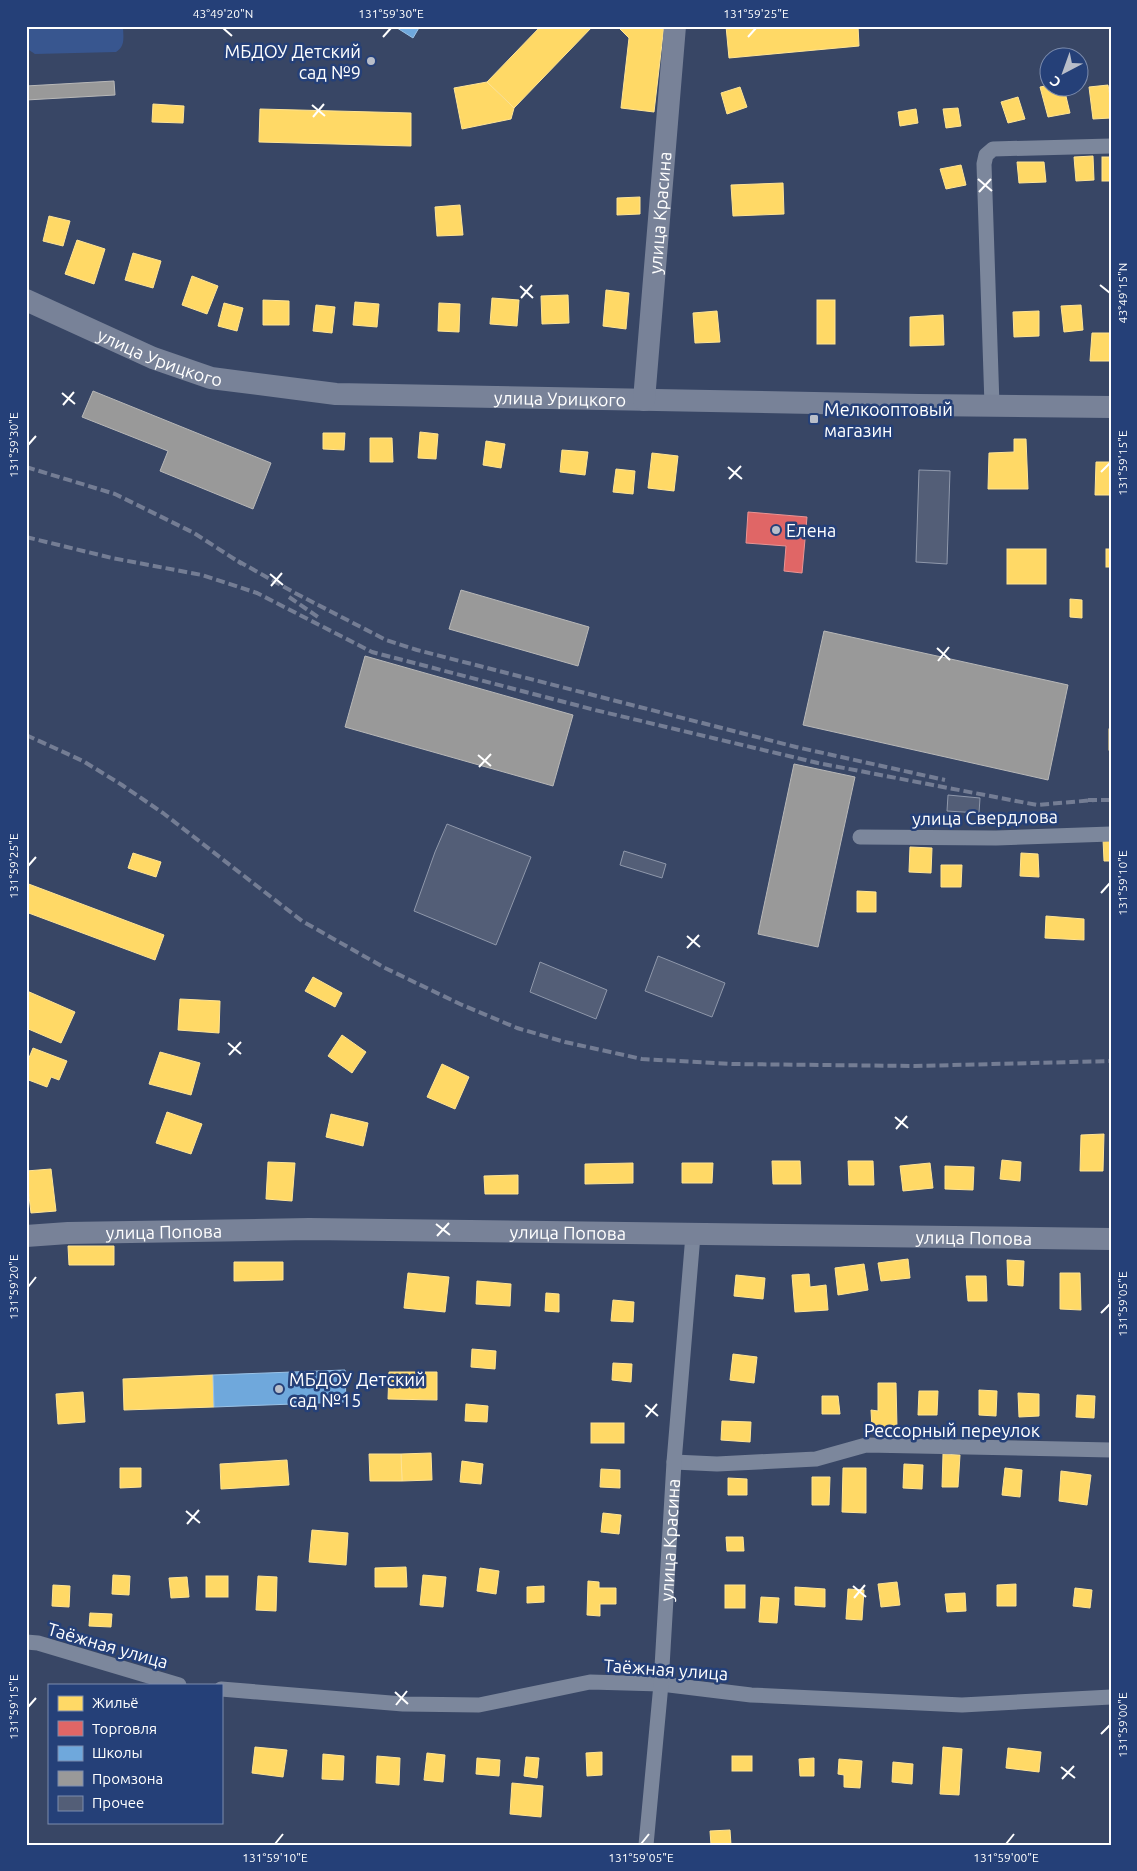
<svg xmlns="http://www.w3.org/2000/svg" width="1137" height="1871" font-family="Ubuntu,sans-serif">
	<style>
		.green { fill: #38568f }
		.homes { fill: #ffd966; stroke: #ffe494 }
		.shops { fill: #e06666; stroke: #e99494 }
		.schools { fill: #6fa8dc; stroke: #9ac2e6 }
		.industry { fill: #999; stroke: #b8b8b8 }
		.building { fill: #535e77; stroke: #8f98ab }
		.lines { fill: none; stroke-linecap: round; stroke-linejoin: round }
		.street { stroke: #7c879c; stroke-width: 15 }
		.secondary { stroke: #788298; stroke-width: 22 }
		.rail { stroke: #747d94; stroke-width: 4; stroke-dasharray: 9 4; stroke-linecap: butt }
		.ticks { fill: none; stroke: #fff; stroke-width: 2 }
		.poi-dot { fill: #b9bec9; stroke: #254078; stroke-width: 2 }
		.labels { text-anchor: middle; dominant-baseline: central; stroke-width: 5; stroke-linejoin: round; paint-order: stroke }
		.poi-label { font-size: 18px; fill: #fff; stroke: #254078; text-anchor: start }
		.street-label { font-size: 18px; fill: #fff; stroke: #254078 }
		.neatline { fill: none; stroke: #fff; stroke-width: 2 }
		.ticks-label { font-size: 12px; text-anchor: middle; fill: #fff }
	</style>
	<rect width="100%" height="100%" fill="#384665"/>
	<path class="green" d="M26,26H123C123,36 126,46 116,52L35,54L26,48Z"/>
	<g class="homes">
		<polygon points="541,26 593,26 514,108 487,82"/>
		<polygon points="617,26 664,26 654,112 621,108 629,38"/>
		<polygon points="726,26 858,26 859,46 729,58"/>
		<polygon points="487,82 514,108 511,119 462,129 454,88"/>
		<polygon points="1050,85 1050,88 1064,88 1070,113 1048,117 1040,87"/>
		<polygon points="1108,85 1111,102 1111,118 1093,119 1089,87"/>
		<polygon points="740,87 747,107 727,114 721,93"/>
		<polygon points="1018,97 1025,119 1008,123 1001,102"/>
		<polygon points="153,104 184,106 183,123 152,122"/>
		<polygon points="958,108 961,126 946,128 943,109"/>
		<polygon points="260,109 411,113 411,146 259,142"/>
		<polygon points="916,109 918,123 900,126 898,112"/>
		<polygon points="1093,156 1094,180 1076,181 1074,157"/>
		<rect x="1102" y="157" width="9" height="24"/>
		<polygon points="1017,162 1044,162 1046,182 1019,183"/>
		<polygon points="961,165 966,185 946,189 940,169"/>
		<polygon points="783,183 784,214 733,216 731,185"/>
		<polygon points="640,197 640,214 617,215 617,198"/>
		<polygon points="460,205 463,235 437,236 435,207"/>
		<polygon points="49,216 70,221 63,246 43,241"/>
		<polygon points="77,240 105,249 94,284 65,274"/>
		<polygon points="133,253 161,261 153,288 125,280"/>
		<polygon points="192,276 218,286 207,314 182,305"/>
		<polygon points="606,290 629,293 626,329 603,326"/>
		<polygon points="568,295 569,323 542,324 541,296"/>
		<polygon points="492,298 519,300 517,326 490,324"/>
		<polygon points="263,300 289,301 289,325 263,325"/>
		<rect x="817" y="300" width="18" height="44"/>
		<polygon points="355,302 379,304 377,327 353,325"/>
		<polygon points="224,303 243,308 237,331 218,326"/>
		<polygon points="439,303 460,304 459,332 438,331"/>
		<polygon points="316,305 335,307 332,333 313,331"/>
		<polygon points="1081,305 1083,330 1064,332 1061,306"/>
		<polygon points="717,311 720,342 695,343 693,313"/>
		<polygon points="1039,311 1039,336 1014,337 1013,312"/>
		<polygon points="943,315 944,345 910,346 910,317"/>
		<polygon points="1092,333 1111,333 1111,361 1090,361"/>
		<polygon points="420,432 438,434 436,459 418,458"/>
		<polygon points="323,433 345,433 344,450 323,449"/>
		<polygon points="370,438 392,438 393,462 370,462"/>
		<polygon points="1014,439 1026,439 1028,489 988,489 989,453 1014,452"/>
		<polygon points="486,441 505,444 501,468 483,465"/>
		<polygon points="562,450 588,452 585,475 560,472"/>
		<polygon points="652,453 678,456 674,491 648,488"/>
		<polygon points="1096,462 1111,462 1111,495 1095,495"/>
		<polygon points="616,469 635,471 633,494 613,492"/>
		<rect x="1007" y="549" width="39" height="35"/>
		<rect x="1106" y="549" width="5" height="18"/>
		<polygon points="1070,599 1082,600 1082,618 1070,617"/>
		<rect x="1109" y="729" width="2" height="21"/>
		<polygon points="1103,839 1111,839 1111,861 1104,861"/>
		<polygon points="910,847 932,848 931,873 909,872"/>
		<polygon points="133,853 161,862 156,877 128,868"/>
		<polygon points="1021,853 1038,854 1039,877 1020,876"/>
		<polygon points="941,865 962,865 961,887 941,887"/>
		<polygon points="26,883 164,935 155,960 26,912"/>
		<polygon points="857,891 876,892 876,912 857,912"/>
		<polygon points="1046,916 1084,919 1084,940 1045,938"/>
		<polygon points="313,977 342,993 335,1007 305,991"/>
		<polygon points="27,991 75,1012 61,1043 26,1028"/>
		<polygon points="180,999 220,1001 219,1033 178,1030"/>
		<polygon points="342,1035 366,1052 352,1073 328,1056"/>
		<polygon points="33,1048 67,1061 59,1080 51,1077 47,1087 26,1079 26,1065"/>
		<polygon points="160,1052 200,1063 191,1095 149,1084"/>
		<polygon points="442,1064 469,1077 455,1109 427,1097"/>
		<polygon points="167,1112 202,1124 191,1154 156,1143"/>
		<polygon points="331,1114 368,1123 363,1146 326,1137"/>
		<polygon points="1104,1134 1103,1171 1080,1171 1081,1135"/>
		<polygon points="1002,1160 1021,1162 1020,1181 1000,1179"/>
		<polygon points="772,1161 800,1161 801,1184 773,1184"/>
		<polygon points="848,1161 873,1161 874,1185 849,1185"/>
		<polygon points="268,1162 295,1163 292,1201 266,1199"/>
		<polygon points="633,1163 633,1183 585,1184 585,1164"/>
		<polygon points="682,1163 713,1163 712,1183 682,1183"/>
		<polygon points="930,1163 933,1188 903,1191 900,1166"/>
		<polygon points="945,1166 974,1167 973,1190 945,1189"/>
		<polygon points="51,1169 56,1211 31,1213 26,1171"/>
		<polygon points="518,1175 518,1194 485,1194 484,1176"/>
		<polygon points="68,1246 114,1246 114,1265 69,1265"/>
		<polygon points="908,1259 910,1278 881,1281 878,1263"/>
		<polygon points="1007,1260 1024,1261 1023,1286 1008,1285"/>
		<polygon points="234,1262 283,1262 283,1280 234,1281"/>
		<polygon points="864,1264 868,1290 838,1295 835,1268"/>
		<polygon points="408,1273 449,1277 445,1312 404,1308"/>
		<polygon points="1060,1273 1080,1273 1081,1310 1060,1309"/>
		<polygon points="809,1274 810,1287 826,1285 828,1310 795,1312 792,1275"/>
		<polygon points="736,1275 765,1278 763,1299 734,1296"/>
		<polygon points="966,1276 986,1276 987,1301 968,1301"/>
		<polygon points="477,1281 511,1284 510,1306 476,1304"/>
		<polygon points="546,1293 559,1294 559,1312 545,1311"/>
		<polygon points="613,1300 634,1302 633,1322 611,1321"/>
		<polygon points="472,1349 496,1351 495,1369 471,1367"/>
		<polygon points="733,1354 757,1357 754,1383 730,1380"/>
		<polygon points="613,1363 632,1364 631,1382 612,1380"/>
		<polygon points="389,1372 437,1372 437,1400 388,1399"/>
		<polygon points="213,1375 214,1407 124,1410 123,1379"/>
		<polygon points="878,1383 896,1383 897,1428 872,1428 871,1410 878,1411"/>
		<polygon points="979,1390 997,1391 996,1416 979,1415"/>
		<polygon points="919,1391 938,1391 937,1415 918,1415"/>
		<polygon points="83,1392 85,1422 58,1424 56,1394"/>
		<polygon points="1018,1393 1039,1394 1039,1416 1019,1417"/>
		<polygon points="1077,1395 1095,1396 1094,1418 1076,1417"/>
		<polygon points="822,1396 838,1396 840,1414 822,1414"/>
		<polygon points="466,1404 488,1406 487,1422 465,1421"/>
		<polygon points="722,1421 751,1422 750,1442 721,1440"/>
		<rect x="591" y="1423" width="33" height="20"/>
		<polygon points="431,1453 432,1480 402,1481 401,1454"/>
		<polygon points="369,1454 401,1454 402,1481 370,1481"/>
		<polygon points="943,1454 960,1455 958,1487 942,1487"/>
		<polygon points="287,1460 289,1485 221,1489 220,1464"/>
		<polygon points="462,1461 483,1464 481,1484 460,1482"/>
		<polygon points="904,1464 923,1465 922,1489 903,1488"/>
		<polygon points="120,1468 141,1468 141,1487 120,1488"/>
		<polygon points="843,1468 866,1468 866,1513 842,1512"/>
		<polygon points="1005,1468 1022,1470 1020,1497 1002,1495"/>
		<polygon points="601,1469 620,1470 620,1488 600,1487"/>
		<polygon points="1061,1471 1091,1475 1087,1505 1059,1501"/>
		<polygon points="812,1477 830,1477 829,1505 812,1505"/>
		<polygon points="728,1478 747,1479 747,1495 728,1495"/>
		<polygon points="603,1513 621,1515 619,1534 601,1532"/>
		<polygon points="312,1530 348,1533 346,1565 309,1562"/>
		<polygon points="726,1537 743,1537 744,1551 727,1551"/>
		<polygon points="406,1567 407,1587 375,1587 375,1568"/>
		<polygon points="480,1568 499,1571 496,1594 477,1591"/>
		<polygon points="113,1575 130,1576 129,1595 112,1594"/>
		<polygon points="423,1575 446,1577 443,1607 420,1605"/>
		<rect x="206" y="1576" width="22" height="21"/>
		<polygon points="258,1576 277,1577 276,1611 256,1610"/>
		<polygon points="187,1577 189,1597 171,1598 169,1578"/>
		<polygon points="588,1581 599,1582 599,1588 616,1588 616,1604 600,1604 600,1616 587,1615"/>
		<polygon points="897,1582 900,1605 881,1607 878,1584"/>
		<polygon points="1016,1584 1016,1606 997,1606 997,1585"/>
		<polygon points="53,1585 70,1586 69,1607 52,1606"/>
		<rect x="725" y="1585" width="20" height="23"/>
		<polygon points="544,1586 544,1602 527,1603 527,1587"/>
		<polygon points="795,1587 825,1589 825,1607 795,1605"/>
		<polygon points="1075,1588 1092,1590 1090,1608 1073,1606"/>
		<polygon points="848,1589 864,1590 862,1620 846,1619"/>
		<polygon points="965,1593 966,1611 947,1612 945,1594"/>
		<polygon points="761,1597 779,1598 777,1623 759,1622"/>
		<polygon points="90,1613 112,1614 111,1627 89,1626"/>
		<polygon points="255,1747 287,1750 283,1777 252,1773"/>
		<polygon points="943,1747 962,1749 959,1795 940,1794"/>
		<polygon points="1008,1748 1041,1752 1039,1772 1006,1768"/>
		<polygon points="602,1752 602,1775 587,1776 586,1753"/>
		<polygon points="427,1753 445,1755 443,1782 424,1780"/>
		<polygon points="323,1754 344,1756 343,1780 322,1779"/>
		<polygon points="377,1756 400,1758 399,1785 376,1783"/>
		<rect x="732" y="1756" width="20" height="15"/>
		<polygon points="526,1757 539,1758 537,1778 524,1776"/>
		<polygon points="477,1758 500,1760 499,1776 476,1774"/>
		<polygon points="814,1758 814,1776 800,1776 799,1759"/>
		<polygon points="839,1759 862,1761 860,1788 844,1787 844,1775 838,1774"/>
		<polygon points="893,1762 913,1764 912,1784 892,1782"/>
		<polygon points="512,1783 543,1786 541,1817 510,1814"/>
		<polygon points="730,1830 731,1845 711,1845 710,1831"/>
	</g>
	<polygon class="shops" points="748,512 807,517 802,573 784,571 786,546 746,543"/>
	<g class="schools">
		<polygon points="394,26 420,26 413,38"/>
		<polygon points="345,1370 346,1402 214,1407 213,1375"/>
	</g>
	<g class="industry">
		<polygon points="114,81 115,95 26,100 26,86"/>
		<polygon points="93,391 271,463 253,509 160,471 168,451 82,417"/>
		<polygon points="461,590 589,627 578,666 449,629"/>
		<polygon points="824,631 1068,685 1048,780 803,725"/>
		<polygon points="365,656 573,715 553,786 345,727"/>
		<polygon points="794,764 855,777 818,947 758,934"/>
	</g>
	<g class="building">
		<polygon points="919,470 950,471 947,564 916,562"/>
		<polygon points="948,795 980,798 979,813 947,811"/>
		<polygon points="447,824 531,857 496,945 414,911 435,852"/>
		<polygon points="624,851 666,864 662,878 620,865"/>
		<polygon points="658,956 725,983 712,1017 645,991"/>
		<polygon points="540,962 607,990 596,1019 530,992"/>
	</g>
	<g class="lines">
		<g class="street">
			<polyline points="992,405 984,164 986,155 993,149 1111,146"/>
			<polyline points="860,837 996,838 1111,834"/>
			<polyline points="674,1462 717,1464 816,1459 866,1445 1111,1450"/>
			<polyline points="26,1642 38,1643 179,1685"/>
			<polyline points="221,1689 403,1704 479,1705 590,1682 661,1684 751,1695 962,1705 1111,1697"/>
			<path id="s1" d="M646,1845L661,1684L674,1462L693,1235"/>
		</g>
		<g class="secondary">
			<path id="s2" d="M26,300L153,358L211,378L336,394L919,405L1111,407"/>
			<path id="s3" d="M644,400L675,26"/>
			<path id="s4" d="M26,1236L68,1233L309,1229L1111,1239"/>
		</g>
		<g class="rail">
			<polyline points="26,467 115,494 194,533 242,564"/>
			<polyline points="26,537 112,558 202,575 257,593 372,652 595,710 818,763 1037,805 1095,800"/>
			<polyline points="238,561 295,593 386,640 417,650 796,747 945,780"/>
			<polyline points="289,597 318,617"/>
			<polyline points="26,735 83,761 122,785 163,813 302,921 385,968 460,1004 517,1028 565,1042 642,1059 732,1064 915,1066 1111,1061"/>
			<polyline points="1088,800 1111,800"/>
		</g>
	</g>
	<path class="ticks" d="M223,28L232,36M383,37L391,28M748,37L756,28M312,105L325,116M313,117L324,104M978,179L992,191M979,192L991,179M1100,285L1110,293M520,286L533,298M521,298L532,285M62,393L75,404M63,405L74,392M28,445L36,436M728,467L742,479M1101,472L1110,463M729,479L741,466M270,574L283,585M271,586L282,573M937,648L950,660M938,661L949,647M478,755L491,766M479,767L491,754M28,866L36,857M1101,893L1110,883M687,936L700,947M687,948L699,935M228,1043L241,1054M229,1055L241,1042M895,1117L908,1128M896,1129L907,1116M436,1224L450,1235M437,1236L449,1223M28,1287L36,1277M1101,1313L1110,1304M645,1405L658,1416M646,1417L657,1404M186,1511L200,1523M187,1524L199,1510M853,1586L866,1597M854,1598L865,1585M395,1692L408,1704M396,1705L407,1691M28,1707L36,1698M1101,1734L1110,1725M1061,1767L1075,1778M1062,1779L1074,1766M275,1844L283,1834M641,1844L649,1834M1006,1844L1014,1834"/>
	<g class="poi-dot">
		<circle cx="371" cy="61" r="5"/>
		<rect x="809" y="414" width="10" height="10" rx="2.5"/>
		<circle cx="776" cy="530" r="5"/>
		<circle cx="279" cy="1389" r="5"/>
	</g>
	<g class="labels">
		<g class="poi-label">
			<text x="361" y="51" text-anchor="end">МБДОУ Детский<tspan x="361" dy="21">сад №9</tspan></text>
			<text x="824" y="409">Мелкооптовый<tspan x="824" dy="21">магазин</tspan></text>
			<text x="786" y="530">Елена</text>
			<text x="289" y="1379">МБДОУ Детский<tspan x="289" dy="21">сад №15</tspan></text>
		</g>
		<g class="street-label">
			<text stroke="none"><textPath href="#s3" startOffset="188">улица Красина</textPath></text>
			<text stroke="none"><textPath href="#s2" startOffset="146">улица Урицкого</textPath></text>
			<text stroke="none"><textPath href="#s2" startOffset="551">улица Урицкого</textPath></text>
			<text transform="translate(985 817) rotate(-1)">улица Свердлова</text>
			<text stroke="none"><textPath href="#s4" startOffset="138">улица Попова</textPath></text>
			<text stroke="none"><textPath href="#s4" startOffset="542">улица Попова</textPath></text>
			<text stroke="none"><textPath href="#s4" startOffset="948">улица Попова</textPath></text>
			<text x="952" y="1430">Рессорный переулок</text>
			<text stroke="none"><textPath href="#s1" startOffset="306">улица Красина</textPath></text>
			<text transform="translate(108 1645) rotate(16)">Таёжная улица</text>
			<text transform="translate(666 1669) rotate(4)">Таёжная улица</text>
		</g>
	</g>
	<rect width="1137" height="1871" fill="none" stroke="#254078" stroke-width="55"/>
	<rect x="48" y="1684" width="175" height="140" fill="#254078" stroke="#7c8cae"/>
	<rect x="58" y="1696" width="25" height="15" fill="#ffd966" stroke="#7c8cae"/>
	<text x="92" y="1708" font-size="15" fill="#ffffff">Жильё</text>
	<rect x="58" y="1721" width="25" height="15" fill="#e06666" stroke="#7c8cae"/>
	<text x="92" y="1734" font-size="15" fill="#ffffff">Торговля</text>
	<rect x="58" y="1746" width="25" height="15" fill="#6fa8dc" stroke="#7c8cae"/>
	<text x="92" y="1758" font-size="15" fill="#ffffff">Школы</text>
	<rect x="58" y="1771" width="25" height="15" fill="#999999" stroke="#7c8cae"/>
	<text x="92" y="1784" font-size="15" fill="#ffffff">Промзона</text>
	<rect x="58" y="1796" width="25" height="15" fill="#535e77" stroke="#7c8cae"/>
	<text x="92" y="1808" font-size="15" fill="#ffffff">Прочее</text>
	<g transform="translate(1064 72) rotate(221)"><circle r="24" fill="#254078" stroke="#7c8cae"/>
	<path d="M0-4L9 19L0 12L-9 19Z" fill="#b9bec9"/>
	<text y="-8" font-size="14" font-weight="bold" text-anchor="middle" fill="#ffffff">С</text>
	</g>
	<rect x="28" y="28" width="1082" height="1816" class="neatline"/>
	<g class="ticks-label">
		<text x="223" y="18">43°49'20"N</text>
		<text x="391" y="18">131°59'30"E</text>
		<text x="756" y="18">131°59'25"E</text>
		<text transform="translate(1123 293) rotate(-90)" y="4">43°49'15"N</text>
		<text transform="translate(14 445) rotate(-90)" y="4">131°59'30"E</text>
		<text transform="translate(1123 463) rotate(-90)" y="4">131°59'15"E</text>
		<text transform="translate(14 866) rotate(-90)" y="4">131°59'25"E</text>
		<text transform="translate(1123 883) rotate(-90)" y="4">131°59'10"E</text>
		<text transform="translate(14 1287) rotate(-90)" y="4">131°59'20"E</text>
		<text transform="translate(1123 1304) rotate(-90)" y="4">131°59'05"E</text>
		<text transform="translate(14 1707) rotate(-90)" y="4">131°59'15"E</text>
		<text transform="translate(1123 1725) rotate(-90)" y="4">131°59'00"E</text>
		<text x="275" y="1862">131°59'10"E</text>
		<text x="641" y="1862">131°59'05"E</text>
		<text x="1006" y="1862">131°59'00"E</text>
	</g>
</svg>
